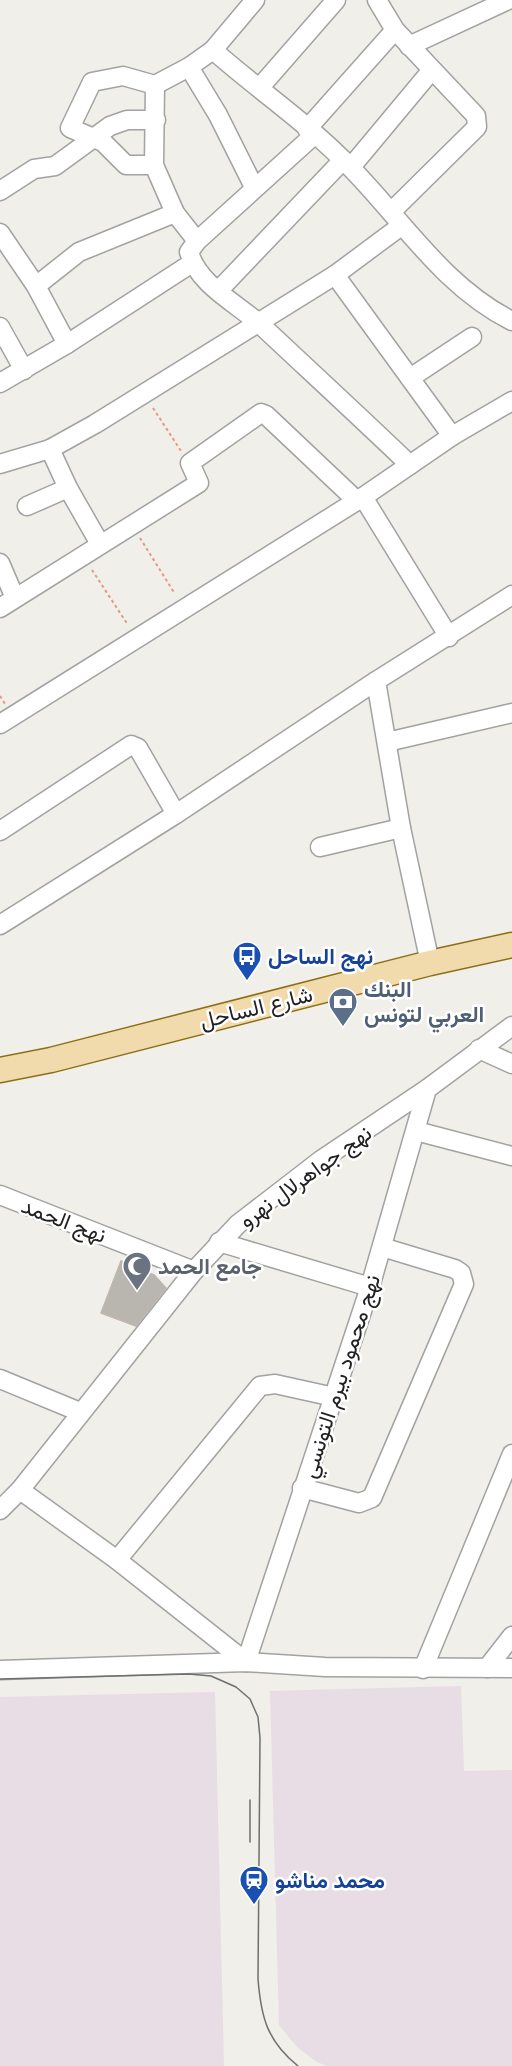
<svg xmlns="http://www.w3.org/2000/svg" width="512" height="2066" font-family="'Space Grotesk',Vazirmatn,sans-serif">
	<style>
		.industrial { fill: #e8dce5 }
		.building { fill: #b9b5af; stroke: #c0b7ad; stroke-width: 1.5 }
		.lines { fill: none; stroke-linecap: round; stroke-linejoin: round }
		.minor-casing { stroke: #a2a2a2; stroke-width: 21 }
		.major-casing { stroke: #8b7013; stroke-width: 27 }
		.path { stroke: #e99781; stroke-width: 2; stroke-dasharray: 3 3; stroke-linecap: butt }
		.minor { stroke: #fff; stroke-width: 18 }
		.major { stroke: #f1dbad; stroke-width: 24 }
		.tram { stroke: #6f6f6f; stroke-width: 1.5 }
		.labels { text-anchor: middle; dominant-baseline: central; stroke-width: 5; stroke-linejoin: round; paint-order: stroke }
		.transit-label { font-size: 22px; font-weight: bold; fill: #164399; stroke: #fff; text-anchor: start }
		.service-label { font-size: 22px; font-weight: bold; fill: #4e5e75; stroke: #fff; text-anchor: start }
		.street-label { font-size: 22px; fill: #212121; stroke: #fff }
		.worship-label { font-size: 22px; font-weight: bold; fill: #5b616d; stroke: #fff; text-anchor: start }
	</style>
	<rect width="100%" height="100%" fill="#f0efe9"/>
	<g class="industrial">
		<polygon points="461,1686 464,1771 512,1770 512,2066 327,2066 317,2062 297,2047 279,2025 270,1691"/>
		<polygon points="215,1692 224,2066 0,2066 0,1697"/>
	</g>
	<polygon class="building" points="121,1261 154,1275 166,1288 136,1326 101,1313"/>
	<g class="lines">
		<g class="minor-casing">
			<g id="minor">
				<polyline points="377,0 395,30 476,116 477,127 391,212"/>
				<polyline points="409,46 508,0"/>
				<path d="M213,50C258,90 309,124 351,168C403,221 444,287 512,321"/>
				<polyline points="189,67 218,115 254,187"/>
				<polyline points="155,85 154,165 175,213 197,241"/>
				<polyline points="261,86 336,0"/>
				<polyline points="307,129 395,30"/>
				<path d="M314,135L197,241L189,252C198,285 238,304 262,326C311,372 361,418 410,465"/>
				<polyline points="154,165 126,165 103,142 70,128 92,82 123,76 155,85 189,67 213,50 255,0"/>
				<polyline points="351,167 431,71"/>
				<polyline points="0,191 34,169 55,166 110,126 127,120 156,120"/>
				<polyline points="0,233 36,286 67,344"/>
				<polyline points="335,275 452,436"/>
				<polyline points="36,286 79,252 175,213"/>
				<polyline points="218,291 343,160"/>
				<polyline points="0,327 24,370"/>
				<polyline points="410,378 472,337"/>
				<polyline points="0,383 67,344 192,263"/>
				<polyline points="50,449 68,488 100,544"/>
				<polyline points="0,464 50,449 95,424 335,275 401,226"/>
				<polyline points="363,497 449,637"/>
				<polyline points="27,506 68,488"/>
				<polyline points="0,563 15,598"/>
				<polyline points="0,608 199,483 190,463 261,413 266,415 357,501"/>
				<polyline points="376,681 401,828 430,963"/>
				<polyline points="0,724 363,497 452,436 512,401"/>
				<polyline points="387,742 512,713"/>
				<polyline points="0,831 131,745 138,748 176,814"/>
				<polyline points="320,847 401,828"/>
				<polyline points="0,925 176,814 376,681 512,595"/>
				<polyline points="479,1049 512,1064"/>
				<polyline points="416,1131 512,1156"/>
				<polyline points="0,1195 194,1271"/>
				<polyline points="219,1242 370,1287"/>
				<polyline points="0,1379 80,1412"/>
				<polyline points="302,1488 359,1503 372,1498 464,1284 461,1273 455,1269 382,1247"/>
				<polyline points="20,1490 117,1560 246,1662"/>
				<polyline points="0,1510 20,1490 194,1271 238,1224 321,1160 427,1089 512,1026"/>
				<polyline points="117,1560 260,1386 275,1384 334,1397"/>
				<polyline points="246,1662 370,1287 427,1089"/>
				<polyline points="487,1668 512,1636"/>
				<polyline points="423,1669 512,1454"/>
				<polyline points="0,1670 246,1662 325,1667 512,1668"/>
			</g>
		</g>
		<g class="major-casing">
			<polyline id="major" points="0,1070 51,1060 430,963 512,945"/>
		</g>
		<g class="path">
			<polyline points="153,408 181,451"/>
			<polyline points="140,538 175,594"/>
			<polyline points="92,570 128,625"/>
			<polyline points="0,696 5,704"/>
		</g>
		<use href="#minor" class="minor"/>
		<use href="#major" class="major"/>
		<g class="tram">
			<path d="M0,1679L189,1674L211,1676L236,1687L250,1699L258,1717L260,1738L258,1979C261,2017 267,2041 298,2066"/>
			<polyline points="250,1842 250,1800"/>
		</g>
	</g>
	<defs>
		<g id="bus-pin" transform="scale(1.5)"><path d="M0 17L-7.5 6A9.5 9.5 0 1 1 7.5 6Z" fill="#1a4fb4" stroke="#fff"/><path d="M-5-6H5V4H4V6H2V4H-2V6H-4V4H-5ZM-3.5-4V0h7V-4ZM-3.5 1.2v1.5H-2V1.2ZM2 1.2v1.5H3.5V1.2Z" fill="#fff"/></g>
		<g id="bank-pin" transform="scale(1.5)"><path d="M0 17L-7.5 6A9.5 9.5 0 1 1 7.5 6Z" fill="#5c6f8a" stroke="#fff"/><path d="M-6-4H6V4H-6ZM0-2.3a2.3 2.3 0 1 0 0 4.6a2.3 2.3 0 1 0 0-4.6Z" fill="#fff"/></g>
		<g id="mosque-pin" transform="scale(1.5)"><path d="M0 17L-7.5 6A9.5 9.5 0 1 1 7.5 6Z" fill="#6b7280" stroke="#fff"/><path d="M3.5-4.9A6 6 0 1 0 3.5 4.9A5 5 0 1 1 3.5-4.9Z" fill="#fff"/></g>
		<g id="station-pin" transform="scale(1.5)"><path d="M0 17L-7.5 6A9.5 9.5 0 1 1 7.5 6Z" fill="#1a4fb4" stroke="#fff"/><path d="M-3-6H3Q5-6 5-4V2Q5 4 3 4L4.5 6H3L1.5 4h-3L-3 6H-4.5L-3 4Q-5 4-5 2V-4Q-5-6-3-6ZM-3.5-4v3h7v-3ZM-3.5 1v1.5H-2V1ZM2 1v1.5H3.5V1Z" fill="#fff"/></g>
	</defs>
	<g fill-rule="evenodd">
		<use href="#bus-pin" x="247" y="956"/>
		<use href="#bank-pin" x="343" y="1002"/>
		<use href="#mosque-pin" x="137" y="1266"/>
		<use href="#station-pin" x="254" y="1880"/>
	</g>
	<g class="labels">
		<g class="transit-label">
			<text x="268" y="956">نهج الساحل</text>
			<text x="275" y="1880">محمد مناشو</text>
		</g>
		<g class="service-label">
			<text x="364" y="989">البنك<tspan x="364" dy="25">العربي لتونس</tspan></text>
		</g>
		<g class="street-label">
			<text transform="translate(256 1007) rotate(-14)">شارع الساحل</text>
			<text transform="translate(305 1176) rotate(-36)">نهج جواهرلال نهرو</text>
			<text transform="translate(64 1220) rotate(21)">نهج الحمد</text>
			<text transform="translate(340 1376) rotate(-72)">نهج محمود بيرم التونسي</text>
		</g>
		<g class="worship-label">
			<text x="158" y="1266">جامع الحمد</text>
		</g>
	</g>
</svg>
